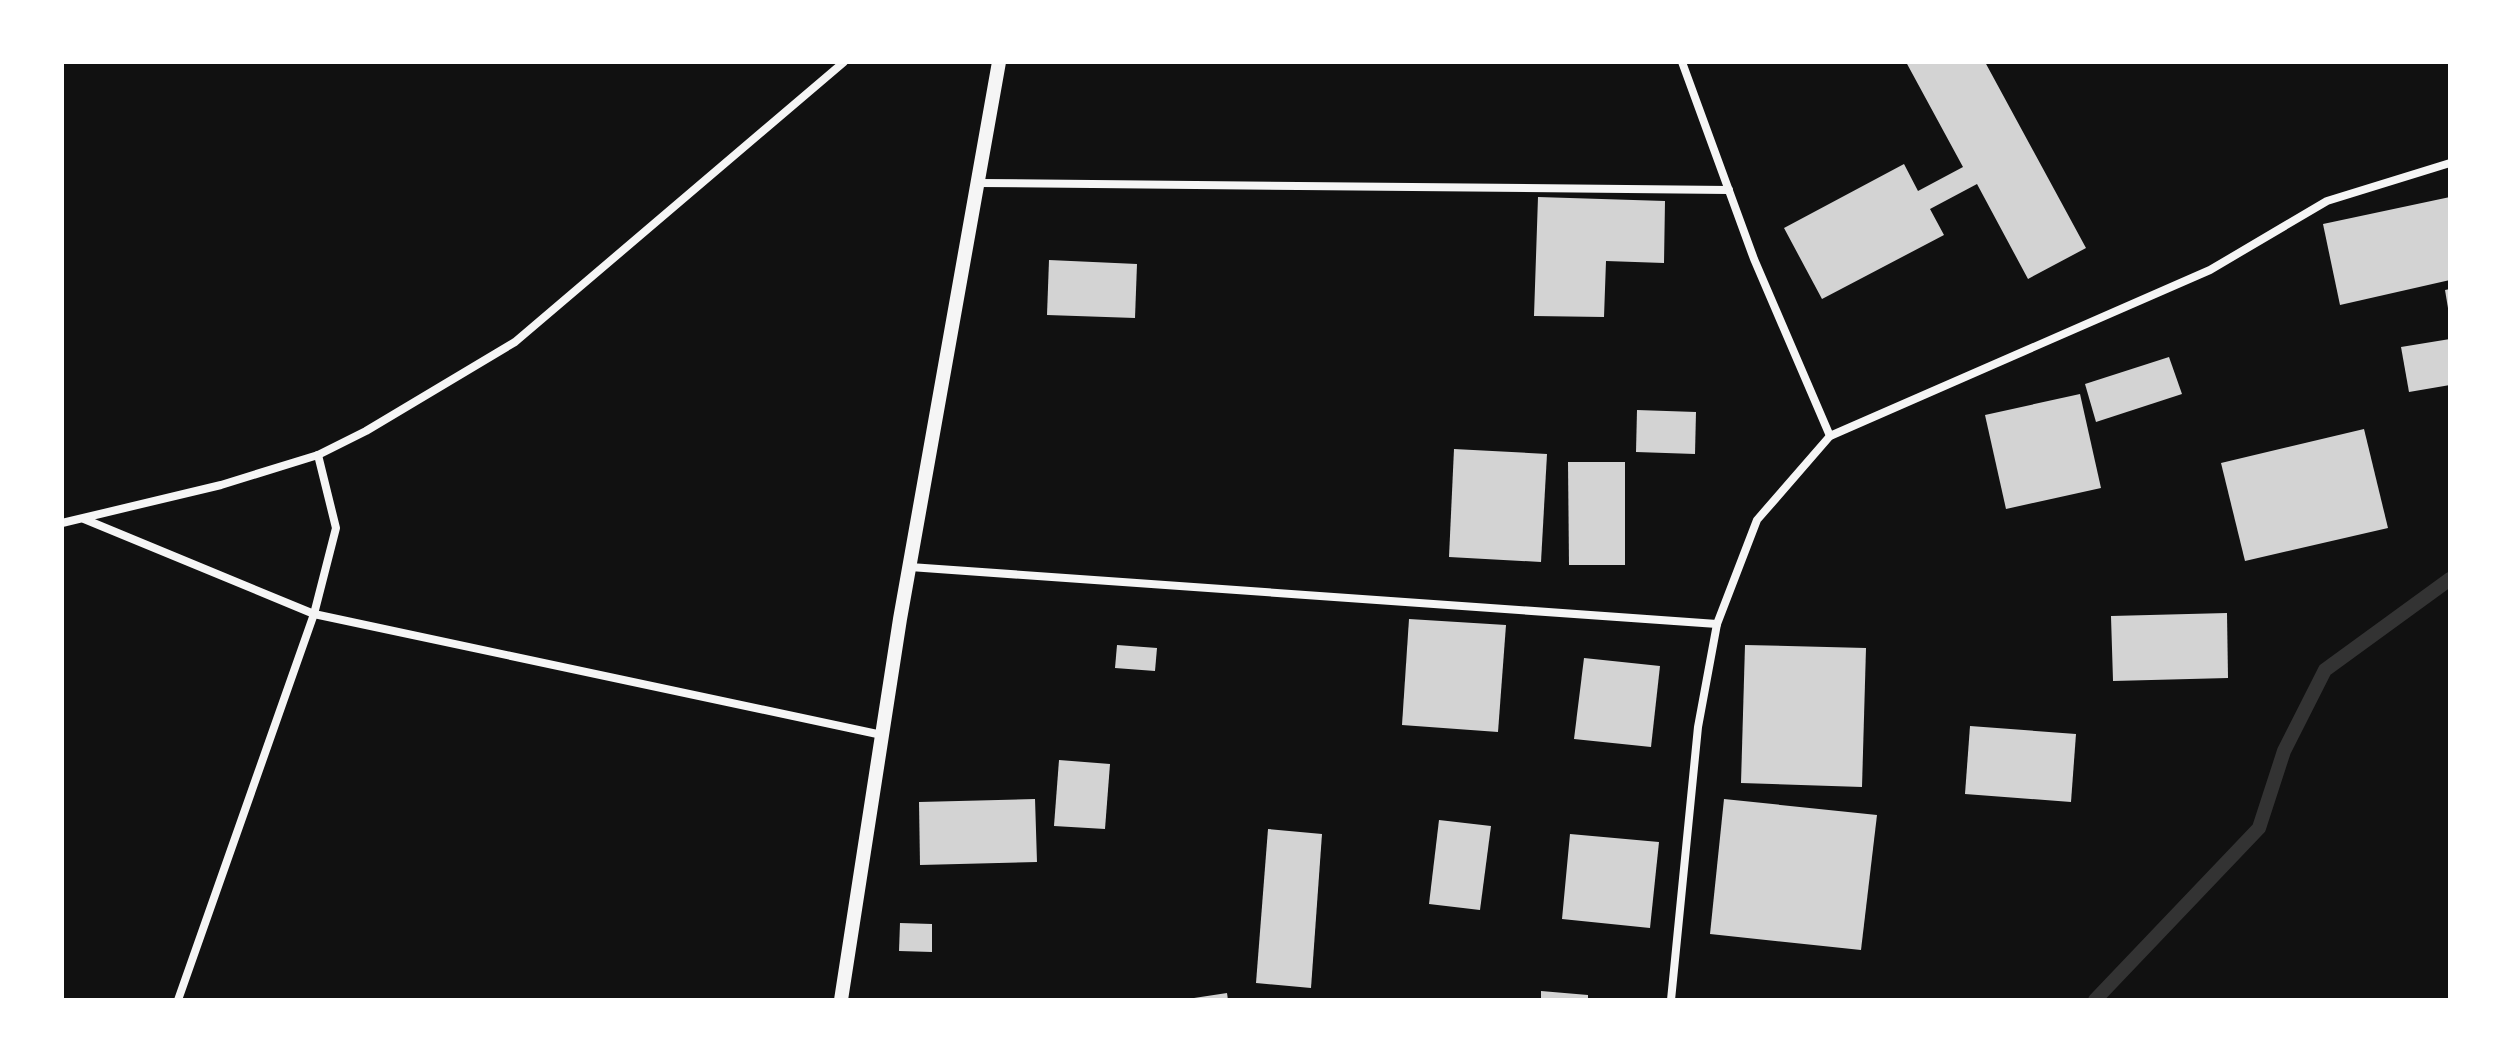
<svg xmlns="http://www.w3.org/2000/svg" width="2512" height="1062" font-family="'Space Grotesk',sans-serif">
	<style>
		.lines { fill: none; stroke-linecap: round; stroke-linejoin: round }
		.stream { stroke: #333; stroke-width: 14 }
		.building { fill: #d3d3d3 }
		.minor { stroke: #f5f5f5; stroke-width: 8 }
		.tertiary { stroke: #f5f5f5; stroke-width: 14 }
	</style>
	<rect width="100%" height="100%" fill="#111"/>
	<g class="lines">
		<polyline class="stream" points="2095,1000 2259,828 2284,751 2325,670 2450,579"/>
	</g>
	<g class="building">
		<polygon points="1906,62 1985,62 2086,248 2028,279 1977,184 1930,209 1944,235 1822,299 1784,228 1904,164 1918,191 1963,167"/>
		<polygon points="1538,197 1665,201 1664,263 1606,261 1604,317 1534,316"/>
		<polygon points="2450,197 2450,280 2340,305 2323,224"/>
		<polygon points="1049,260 1137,264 1135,318 1047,315"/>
		<polygon points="2450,289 2450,308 2448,308 2445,290"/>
		<polygon points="2450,339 2450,385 2409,392 2401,347"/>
		<polygon points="2169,357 2182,394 2096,422 2085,384"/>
		<polygon points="2080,394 2101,488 2006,509 1985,415"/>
		<polygon points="1637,410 1696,412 1695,454 1636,452"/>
		<polygon points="2364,429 2388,528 2245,561 2221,463"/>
		<polygon points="1454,449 1547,454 1541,562 1449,557"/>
		<polygon points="1568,462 1625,462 1625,565 1569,565"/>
		<polygon points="2227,613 2228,678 2113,681 2111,616"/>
		<polygon points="1409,619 1506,625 1498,732 1402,725"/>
		<polygon points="1117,645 1157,648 1155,671 1115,668"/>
		<polygon points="1745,645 1866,648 1862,787 1741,783"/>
		<polygon points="1584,658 1660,666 1651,747 1574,739"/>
		<polygon points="1970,726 2076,734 2071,802 1965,794"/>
		<polygon points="1059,760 1110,764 1105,829 1054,826"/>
		<polygon points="1035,799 1037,862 920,865 919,802"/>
		<polygon points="1724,799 1877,815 1861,950 1710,934"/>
		<polygon points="1439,820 1491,826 1480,910 1429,904"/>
		<polygon points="1268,829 1322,834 1311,988 1256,983"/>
		<polygon points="1570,834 1659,842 1650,928 1562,919"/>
		<polygon points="900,923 932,924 932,952 899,951"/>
		<polygon points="1541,991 1588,995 1588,1000 1541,1000"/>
		<polygon points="1227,993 1228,1000 1194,1000 1194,998"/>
	</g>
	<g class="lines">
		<g class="minor">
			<polyline points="1682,62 1754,259 1830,436"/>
			<polyline points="979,183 1729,190"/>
			<polyline points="84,519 314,614 882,735"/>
			<polyline points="62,523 221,485 318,455 366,431 515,342 844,62"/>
			<polyline points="910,567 1717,624"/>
			<polyline points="178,1000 314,614 336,528 318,455"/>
			<polyline points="1671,1000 1698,727 1717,624 1757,520 1830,436 2210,270 2327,201 2450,163"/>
		</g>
		<polyline class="tertiary" points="841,1000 900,619 999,62"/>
	</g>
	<rect width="2512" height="1062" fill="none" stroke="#ffffff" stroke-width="128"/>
</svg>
